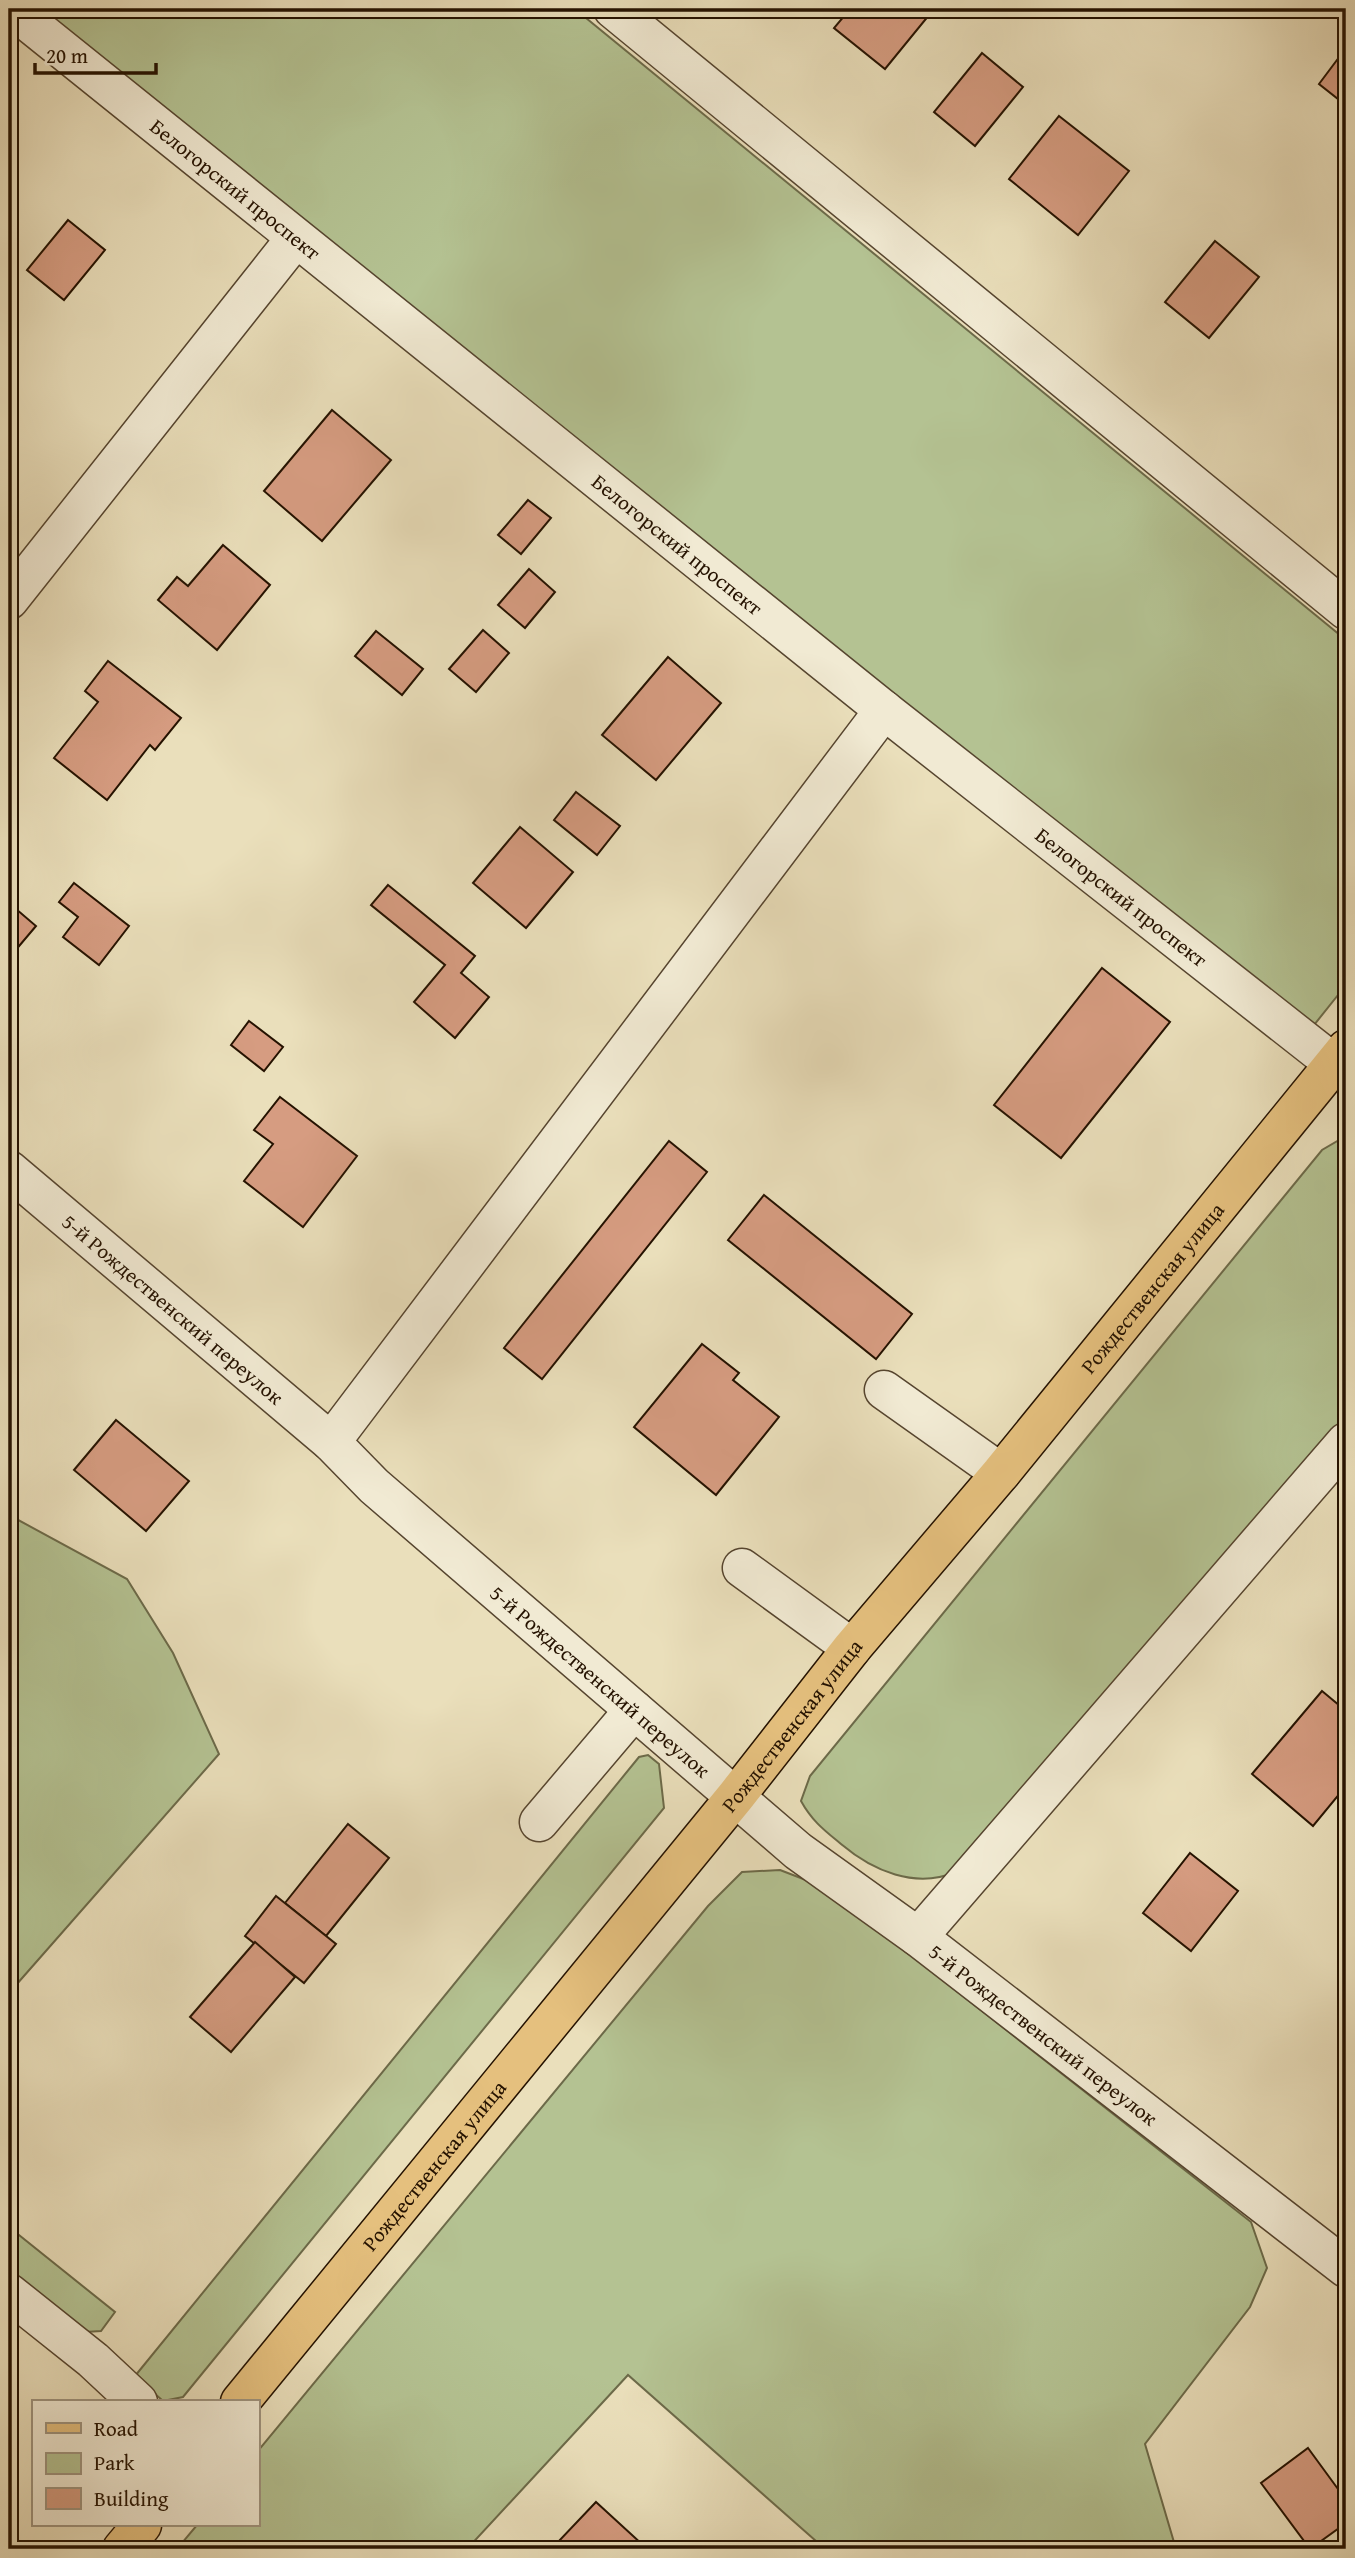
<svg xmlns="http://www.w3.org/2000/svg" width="1355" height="2558" font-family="'Gentium Book Plus',serif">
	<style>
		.green { fill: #b4c292; stroke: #6c6a49; stroke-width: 2 }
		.building { fill: #d69c81; stroke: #251200; stroke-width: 2 }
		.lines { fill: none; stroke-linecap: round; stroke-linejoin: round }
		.minor-casing { stroke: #56452f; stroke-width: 41 }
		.major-casing { stroke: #251200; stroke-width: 41 }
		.minor { stroke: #f1ead3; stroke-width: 38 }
		.major { stroke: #e5c07e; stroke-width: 38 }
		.labels { text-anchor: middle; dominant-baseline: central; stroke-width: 7; stroke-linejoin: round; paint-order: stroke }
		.street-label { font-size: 21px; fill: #251200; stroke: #f1ead3 }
	</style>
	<rect width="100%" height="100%" fill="#eadfbb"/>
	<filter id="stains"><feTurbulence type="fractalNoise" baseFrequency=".00286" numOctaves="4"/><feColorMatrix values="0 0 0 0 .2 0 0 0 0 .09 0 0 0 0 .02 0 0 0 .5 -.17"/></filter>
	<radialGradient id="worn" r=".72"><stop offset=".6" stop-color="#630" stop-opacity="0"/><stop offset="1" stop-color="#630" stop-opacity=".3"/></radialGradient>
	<g class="green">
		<polygon points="36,9 575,9 1346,640 1346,985 1310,1030"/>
		<path d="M1346,1136V1420L985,1856C976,1861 966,1867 956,1872C915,1889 873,1871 841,1844C824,1830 812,1821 801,1801L810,1776L1322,1150Z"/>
		<polygon points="9,1515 127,1579 173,1653 219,1754 9,1993"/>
		<polygon points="648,1755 659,1764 664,1808 183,2397 163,2401 135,2376 639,1757"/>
		<polygon points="780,1870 824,1887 1251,2222 1267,2268 1250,2307 1145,2444 1176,2549 825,2549 628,2375 467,2549 177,2549 197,2525 257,2525 257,2452 708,1906 742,1872"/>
		<polygon points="9,2227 115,2312 101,2331 85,2332 64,2320 9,2273"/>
	</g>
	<g class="building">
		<polygon points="850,9 934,9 885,69 834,28"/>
		<polygon points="1346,48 1346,88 1338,99 1319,84"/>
		<polygon points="982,53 1023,87 975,146 934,112"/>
		<polygon points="1059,116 1129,171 1078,235 1009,179"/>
		<polygon points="68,220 105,250 64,300 27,270"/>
		<polygon points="1215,241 1259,277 1209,338 1165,302"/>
		<polygon points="332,410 391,460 322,541 264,491"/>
		<polygon points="528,500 551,518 521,554 498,535"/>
		<polygon points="223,545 270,585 217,650 158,600 177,577 188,586"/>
		<polygon points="529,569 555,592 525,628 498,605"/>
		<polygon points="483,630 509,653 476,692 449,669"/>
		<polygon points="376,631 423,669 402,695 355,656"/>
		<polygon points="668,657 721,703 656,780 602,735"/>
		<polygon points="108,661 181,718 155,750 150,745 107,800 54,758 98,702 85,691"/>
		<polygon points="576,792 620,826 597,855 554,820"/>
		<polygon points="520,827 573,872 526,928 473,883"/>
		<polygon points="74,883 129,926 99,965 63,937 78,917 59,902"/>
		<polygon points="388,885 475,956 461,973 489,997 455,1038 414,1002 445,965 371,905"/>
		<polygon points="9,903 36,926 9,958"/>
		<polygon points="1102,968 1170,1022 1061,1158 994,1105"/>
		<polygon points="249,1021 283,1047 264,1071 231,1045"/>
		<polygon points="280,1097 357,1156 303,1227 244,1181 273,1144 254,1130"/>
		<polygon points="669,1141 707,1172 542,1379 504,1348"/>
		<polygon points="764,1195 912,1314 876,1359 728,1240"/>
		<polygon points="702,1344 739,1373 733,1380 779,1417 716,1495 634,1427"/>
		<polygon points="116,1420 189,1481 146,1531 74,1470"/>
		<polygon points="1322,1691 1346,1711 1346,1786 1313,1826 1252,1774"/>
		<polygon points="348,1824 389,1858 326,1936 285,1903"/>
		<polygon points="1190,1853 1238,1891 1191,1951 1143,1913"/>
		<polygon points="276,1896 336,1944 304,1983 245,1936"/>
		<polygon points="255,1942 295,1977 231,2052 190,2017"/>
		<polygon points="1308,2448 1346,2500 1346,2523 1310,2549 1261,2483"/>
		<polygon points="596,2502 644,2546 641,2549 566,2549 558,2542"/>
	</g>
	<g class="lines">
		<g class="minor-casing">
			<g id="minor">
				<path id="s1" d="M12,9L884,710L1346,1073"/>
				<polyline points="613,9 1346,610"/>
				<polyline points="9,600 295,239"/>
				<path id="s2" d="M9,1170L331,1442L374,1486L798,1851L918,1937L1346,2268"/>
				<polyline points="884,1390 1001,1473"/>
				<polyline points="331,1442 884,710"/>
				<polyline points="742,1568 852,1648"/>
				<polyline points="539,1822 634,1710"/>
				<polyline points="918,1937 1346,1442"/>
				<polyline points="9,2293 93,2360 138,2402"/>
			</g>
		</g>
		<g class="major-casing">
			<g id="major">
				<path id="s3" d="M240,2402L736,1796L852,1648L1001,1473L1346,1049"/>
				<polyline points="122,2549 142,2525"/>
			</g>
		</g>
		<use href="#minor" class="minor"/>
		<use href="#major" class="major"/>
	</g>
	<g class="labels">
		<g class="street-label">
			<text stroke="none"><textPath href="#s1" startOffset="287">Белогорский проспект</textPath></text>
			<text stroke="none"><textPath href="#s1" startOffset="854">Белогорский проспект</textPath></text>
			<text stroke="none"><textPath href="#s1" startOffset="1421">Белогорский проспект</textPath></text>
			<text stroke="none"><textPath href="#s3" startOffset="1440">Рождественская улица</textPath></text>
			<text stroke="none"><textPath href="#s2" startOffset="215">5-й Рождественский переулок</textPath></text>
			<text stroke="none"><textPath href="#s2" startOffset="782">5-й Рождественский переулок</textPath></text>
			<text stroke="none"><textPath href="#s3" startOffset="873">Рождественская улица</textPath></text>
			<text stroke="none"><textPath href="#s2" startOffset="1349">5-й Рождественский переулок</textPath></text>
			<text stroke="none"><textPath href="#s3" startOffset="306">Рождественская улица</textPath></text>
		</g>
	</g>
	<rect width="1355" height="2558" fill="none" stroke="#eadfbb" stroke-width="35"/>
	<rect x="10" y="10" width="1334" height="2537" fill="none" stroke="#251200" stroke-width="3.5"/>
	<rect x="18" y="18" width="1320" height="2523" fill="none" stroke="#251200" stroke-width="2"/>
	<rect x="32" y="2400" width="228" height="126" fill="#f1ead3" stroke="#9f947f" stroke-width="2"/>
	<rect x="46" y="2423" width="35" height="10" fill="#e5c07e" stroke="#9f947f" stroke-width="2"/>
	<text x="94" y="2436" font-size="21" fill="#251200">Road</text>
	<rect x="46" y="2453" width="35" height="21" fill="#b4c292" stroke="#9f947f" stroke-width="2"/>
	<text x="94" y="2470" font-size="21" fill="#251200">Park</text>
	<rect x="46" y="2488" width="35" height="21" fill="#d69c81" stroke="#9f947f" stroke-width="2"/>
	<text x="94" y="2506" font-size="21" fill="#251200">Building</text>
	<path d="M35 63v10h121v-10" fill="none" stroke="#251200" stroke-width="3.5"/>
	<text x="46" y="63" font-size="21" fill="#251200" stroke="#f1ead3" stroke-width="5" paint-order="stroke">20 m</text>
	<rect width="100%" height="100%" filter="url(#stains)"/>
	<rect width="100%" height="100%" fill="url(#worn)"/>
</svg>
